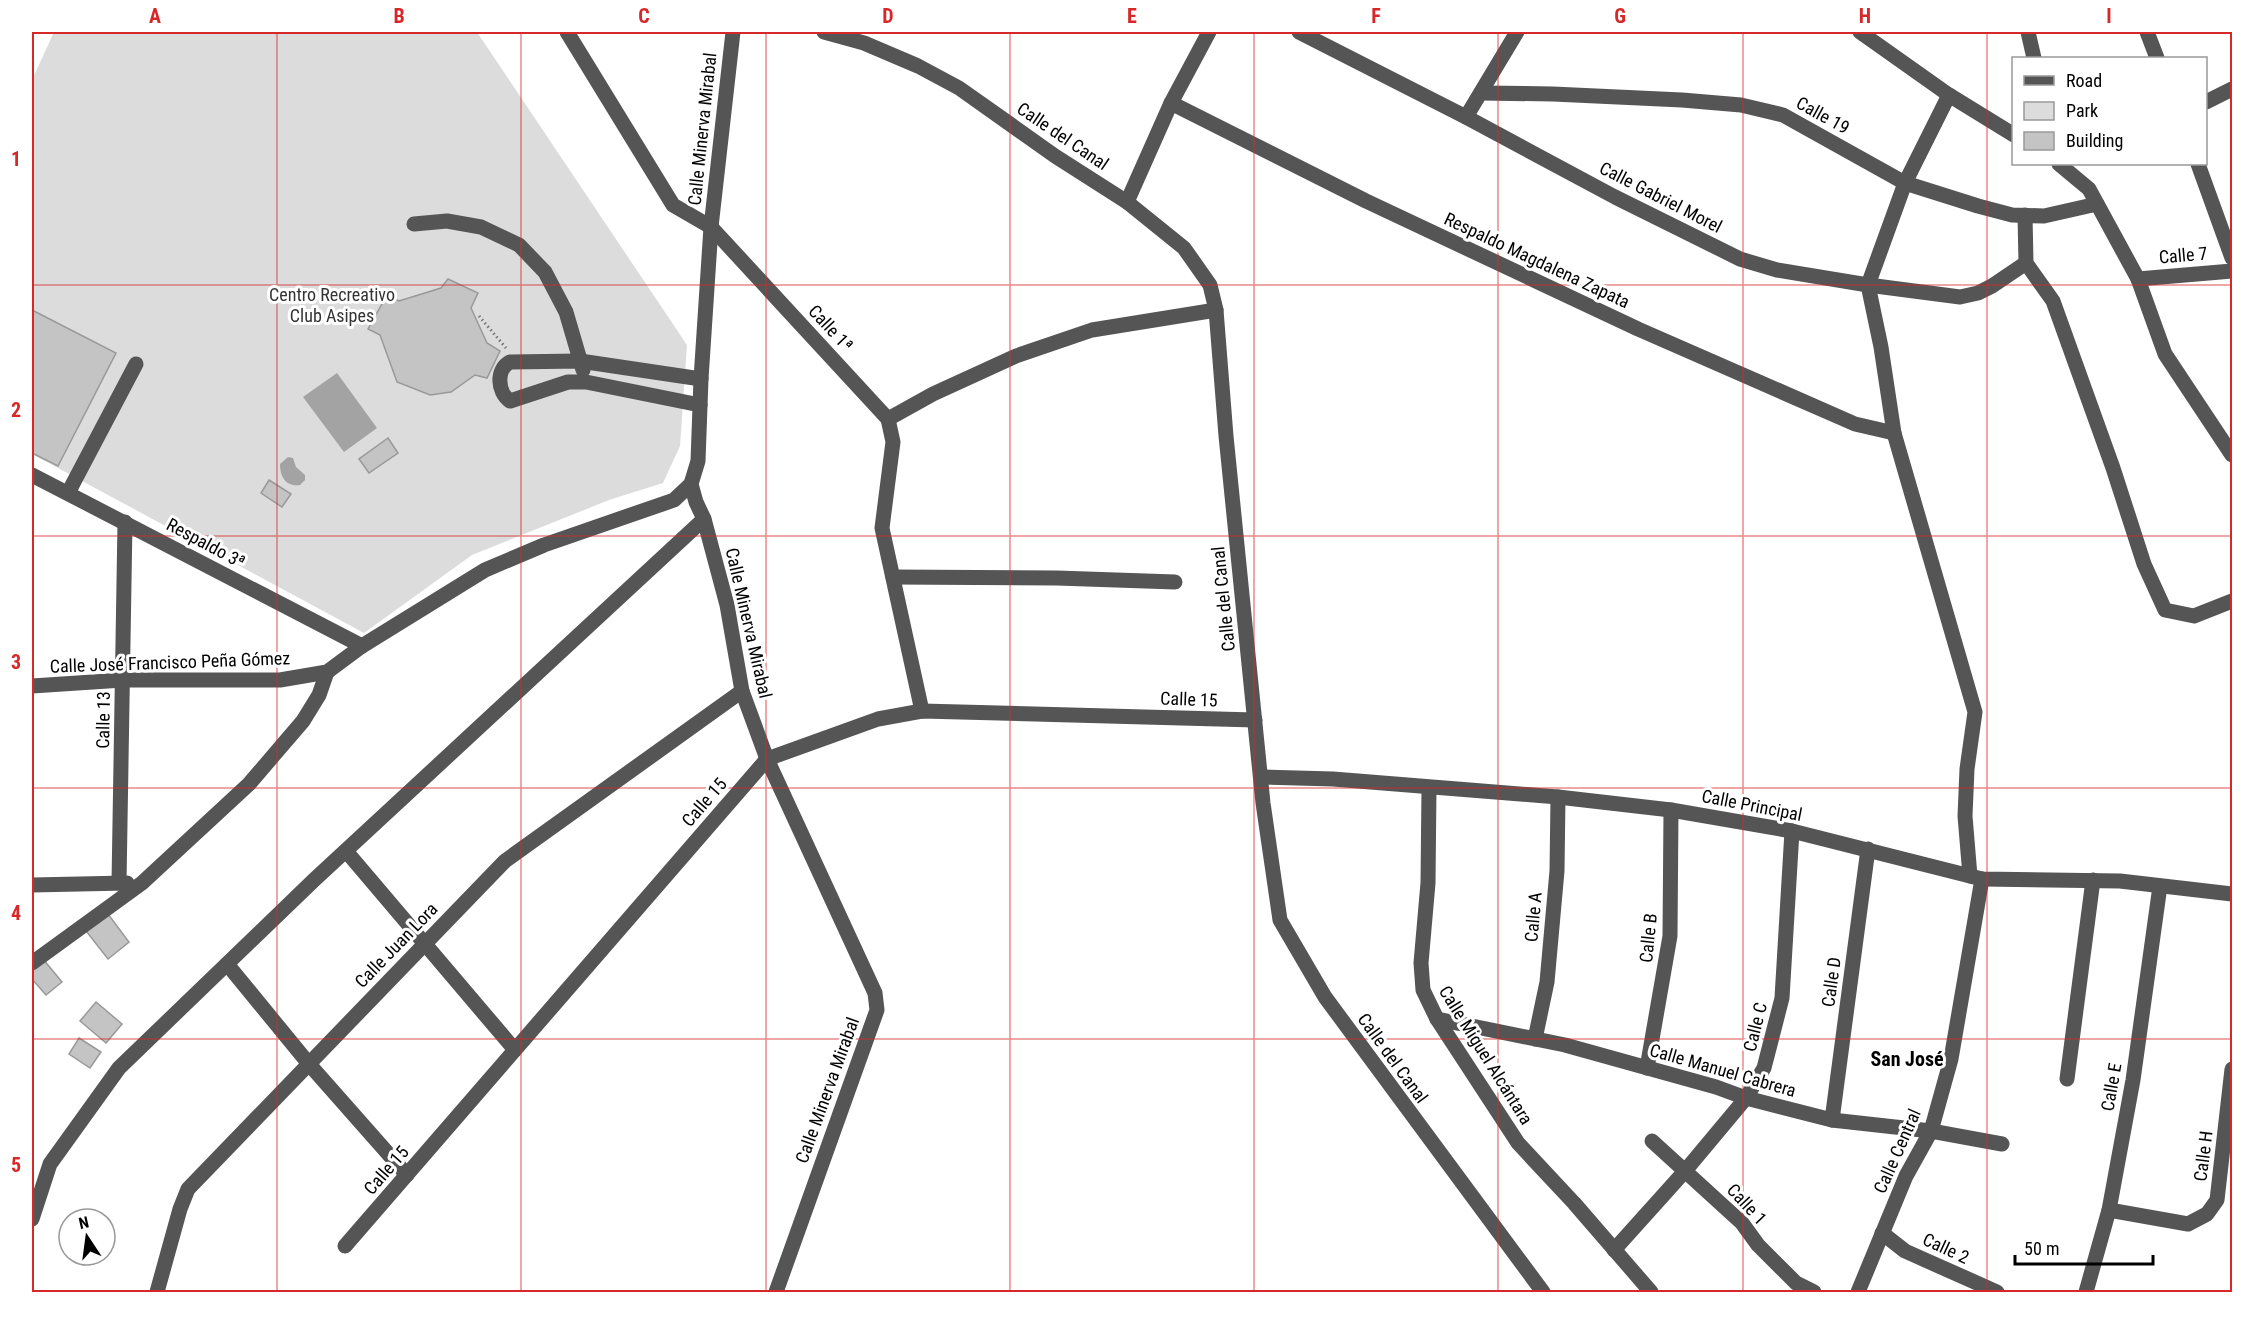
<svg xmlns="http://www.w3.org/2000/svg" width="2264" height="1324" font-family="'Roboto Condensed',sans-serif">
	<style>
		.green { fill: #dcdcdc }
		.water { fill: #a3a3a3 }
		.building { fill: #c4c4c4; stroke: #999; stroke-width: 1.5 }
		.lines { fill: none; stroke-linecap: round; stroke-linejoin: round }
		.path { stroke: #777; stroke-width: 3; stroke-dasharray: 1.5 3; stroke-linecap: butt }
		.minor { stroke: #555; stroke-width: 15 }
		.grid { fill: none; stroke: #d62828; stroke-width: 1.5; stroke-opacity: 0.55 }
		.labels { text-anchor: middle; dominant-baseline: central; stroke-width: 6; stroke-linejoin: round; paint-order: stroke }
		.street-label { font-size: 18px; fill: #000; stroke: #fff }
		.park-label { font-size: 18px; fill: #333; stroke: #fff }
		.neighbourhood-label { font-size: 20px; font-weight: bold; fill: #000; stroke: #fff }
		.neatline { fill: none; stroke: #d62828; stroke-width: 2 }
		.grid-label { font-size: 20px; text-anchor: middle; font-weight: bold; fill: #d62828 }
	</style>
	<rect width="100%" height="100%" fill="#fff"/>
	<polygon class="green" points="54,32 477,32 687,345 680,446 663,483 609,500 472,555 364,633 32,454 32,80"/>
	<g class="water">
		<polygon points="337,373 377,428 344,452 303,397"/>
		<path d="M288,457L293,458L296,467L305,475V480L300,485C286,487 280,477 280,464Z"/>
	</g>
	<g class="building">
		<polygon points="448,279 478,293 471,308 487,343 500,351 487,378 475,375 451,392 430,395 397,382 380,335 368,329 387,295 399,301 441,288"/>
		<polygon points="32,310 116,353 58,466 32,453"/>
		<polygon points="388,438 398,453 369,473 359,459"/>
		<polygon points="269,480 291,494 282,507 261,493"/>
		<polygon points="108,914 129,942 108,959 86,931"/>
		<polygon points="43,959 62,982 46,995 32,979 32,969"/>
		<polygon points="96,1002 122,1024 106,1043 80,1021"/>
		<polygon points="79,1038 101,1052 90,1068 69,1054"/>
	</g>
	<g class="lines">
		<polyline class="path" points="479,316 506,348"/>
		<g class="minor">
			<polyline points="567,32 673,205 711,227 888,419 893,442 882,528 922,711"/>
			<polyline points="733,32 711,227 701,379 698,461 691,484 696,502 704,519 727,605 742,691 767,759 875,993 877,1010 776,1292"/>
			<polyline points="824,32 864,43 918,66 959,88 1055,156 1127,202 1184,248 1210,285 1216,310 1226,436 1263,803 1280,920 1325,997 1543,1292"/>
			<polyline points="1299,32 1466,117 1615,197 1740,259 1777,270 1868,285 1960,297 1978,293 1992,286 2026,263"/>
			<polyline points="1860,32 1949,95 2014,135"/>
			<polyline points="2028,32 2034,58"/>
			<polyline points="2147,32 2157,58"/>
			<polyline points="1481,93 1553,94 1682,100 1741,105 1783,115 1905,183 1978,206 2012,215 2044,216 2097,204"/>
			<polyline points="1949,95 1905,183 1868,285 1881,347 1894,433 1975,712 1967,769 1965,816 1970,876"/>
			<polyline points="2206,102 2232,89"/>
			<polyline points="1171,103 1366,201 1638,329 1855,424 1894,433"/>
			<polyline points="1466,117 1517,32"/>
			<polyline points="2059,164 2089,189 2138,279 2165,354 2232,455"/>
			<polyline points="2198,164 2232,258"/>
			<polyline points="1127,202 1171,103 1209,32"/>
			<polyline points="2025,215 2026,263 2053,301 2113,468 2144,564 2165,610 2194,616 2232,601"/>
			<polyline points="414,224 447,221 481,227 519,245 545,272 566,312 583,370"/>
			<polyline points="2138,279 2232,271"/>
			<path d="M700,405L586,382H568L510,401C497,392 496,369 510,362L580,361L701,379"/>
			<polyline points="888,419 933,394 1016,356 1092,330 1216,310"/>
			<polyline points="32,475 362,646"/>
			<polyline points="68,493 136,364"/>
			<polyline points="893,577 1057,578 1175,582"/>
			<polyline points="32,686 123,680 280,680 327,672 362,646 485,570 544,545 674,500 691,484"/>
			<polyline points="1261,777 1333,779 1558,797 1671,810 1792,831 1982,879 2120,881 2232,894"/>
			<polyline points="1429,788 1428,883 1421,963 1423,990 1437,1019 1518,1143 1574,1203 1651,1292"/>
			<polyline points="346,851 515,1050"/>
			<polyline points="119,883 125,522"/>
			<polyline points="32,885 127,883"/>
			<polyline points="32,963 142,883 249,784 303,721 319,695 327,672"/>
			<polyline points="227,964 309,1064 407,1175"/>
			<polyline points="1437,1019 1565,1045 1716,1087 1746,1098 1832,1120 1931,1131 2002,1144"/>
			<polyline points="1535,1039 1547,982 1557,871 1558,797"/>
			<polyline points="1647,1068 1670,936 1671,810"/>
			<polyline points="2067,1079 2093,880"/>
			<polyline points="1832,1120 1868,849"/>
			<polyline points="1652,1141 1742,1223 1758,1245 1796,1283 1814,1292"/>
			<polyline points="2109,1210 2188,1224 2207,1214 2217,1200 2232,1069"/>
			<polyline points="32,1219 50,1164 119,1068 314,880 704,519"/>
			<polyline points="1882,1233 1905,1251 1997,1292"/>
			<polyline points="345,1246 767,759 878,719 922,711 1255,720"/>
			<polyline points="1614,1250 1685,1171 1746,1098 1764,1068 1782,998 1792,831"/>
			<polyline points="157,1292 180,1209 188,1189 505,861 742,691"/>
			<polyline points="1858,1292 1906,1176 1931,1131 1951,1059 1982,879"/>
			<polyline points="2086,1292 2109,1210 2133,1080 2160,886"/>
		</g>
	</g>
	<path class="grid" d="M277,32V1292M521,32V1292M766,32V1292M1010,32V1292M1254,32V1292M1498,32V1292M1743,32V1292M1987,32V1292M32,285H2232M32,536H2232M32,788H2232M32,1039H2232"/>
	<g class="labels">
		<g class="street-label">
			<text transform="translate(1823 115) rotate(29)">Calle 19</text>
			<text transform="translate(702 129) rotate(-84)">Calle Minerva Mirabal</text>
			<text transform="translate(1063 136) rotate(34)">Calle del Canal</text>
			<text transform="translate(1661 197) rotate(27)">Calle Gabriel Morel</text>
			<text transform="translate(2183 255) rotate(-5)">Calle 7</text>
			<text transform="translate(1537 260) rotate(25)">Respaldo Magdalena Zapata</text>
			<text transform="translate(831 328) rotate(47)">Calle 1ª</text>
			<text transform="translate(206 543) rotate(28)">Respaldo 3ª</text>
			<text transform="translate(1223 599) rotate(-96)">Calle del Canal</text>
			<text transform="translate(749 623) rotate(77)">Calle Minerva Mirabal</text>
			<text transform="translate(170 662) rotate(-2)">Calle José Francisco Peña Gómez</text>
			<text transform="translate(1189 699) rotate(2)">Calle 15</text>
			<text transform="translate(103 720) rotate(-89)">Calle 13</text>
			<text transform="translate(704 802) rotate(-49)">Calle 15</text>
			<text transform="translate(1752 805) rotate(11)">Calle Principal</text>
			<text transform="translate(1533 917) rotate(-85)">Calle A</text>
			<text transform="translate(1648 938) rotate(-84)">Calle B</text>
			<text transform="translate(396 945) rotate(-46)">Calle Juan Lora</text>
			<text transform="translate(1831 982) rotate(-82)">Calle D</text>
			<text transform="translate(1755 1027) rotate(-76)">Calle C</text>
			<text transform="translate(1486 1055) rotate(58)">Calle Miguel Alcántara</text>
			<text transform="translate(1393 1058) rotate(54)">Calle del Canal</text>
			<text transform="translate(1723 1070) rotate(16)">Calle Manuel Cabrera</text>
			<text transform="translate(2111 1087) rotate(-80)">Calle E</text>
			<text transform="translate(827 1090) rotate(-70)">Calle Minerva Mirabal</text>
			<text transform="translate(1897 1151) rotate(-66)">Calle Central</text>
			<text transform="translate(2203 1156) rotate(-83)">Calle H</text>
			<text transform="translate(386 1170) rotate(-49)">Calle 15</text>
			<text transform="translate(1747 1204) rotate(47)">Calle 1</text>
			<text transform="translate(1946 1248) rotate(25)">Calle 2</text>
		</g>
		<g class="park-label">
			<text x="332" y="294">Centro Recreativo<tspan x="332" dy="21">Club Asipes</tspan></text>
		</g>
		<g class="neighbourhood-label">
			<text x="1907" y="1059">San José</text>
		</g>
	</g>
	<rect width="2264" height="1324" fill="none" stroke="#ffffff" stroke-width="66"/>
	<rect x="2012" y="57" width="195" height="108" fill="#ffffff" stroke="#999999" stroke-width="1.5"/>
	<rect x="2024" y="76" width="30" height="9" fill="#555555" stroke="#999999" stroke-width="1.5"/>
	<text x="2066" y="87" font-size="18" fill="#000000">Road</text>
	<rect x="2024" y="102" width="30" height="18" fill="#dcdcdc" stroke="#999999" stroke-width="1.5"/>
	<text x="2066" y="117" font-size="18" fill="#000000">Park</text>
	<rect x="2024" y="132" width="30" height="18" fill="#c4c4c4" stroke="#999999" stroke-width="1.5"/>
	<text x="2066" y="147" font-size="18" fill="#000000">Building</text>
	<g transform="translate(87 1237) rotate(347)"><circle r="28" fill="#ffffff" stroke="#999999" stroke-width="1.5"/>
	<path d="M0-4.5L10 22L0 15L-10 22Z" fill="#000000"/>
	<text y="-9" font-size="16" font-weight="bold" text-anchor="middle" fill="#000000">N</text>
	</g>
	<path d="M2015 1255v9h138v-9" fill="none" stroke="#000000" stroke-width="3"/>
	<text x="2024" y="1255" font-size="18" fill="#000000" stroke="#ffffff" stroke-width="4.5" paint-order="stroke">50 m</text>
	<rect x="33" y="33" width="2198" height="1258" class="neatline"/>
	<g class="grid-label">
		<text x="155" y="23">A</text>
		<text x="399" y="23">B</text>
		<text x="644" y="23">C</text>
		<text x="888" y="23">D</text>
		<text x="1132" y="23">E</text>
		<text x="1376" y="23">F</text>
		<text x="1620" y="23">G</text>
		<text x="1865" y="23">H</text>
		<text x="2109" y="23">I</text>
		<text x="16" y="166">1</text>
		<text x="16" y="417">2</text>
		<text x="16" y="669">3</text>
		<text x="16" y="920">4</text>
		<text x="16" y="1172">5</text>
	</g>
</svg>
